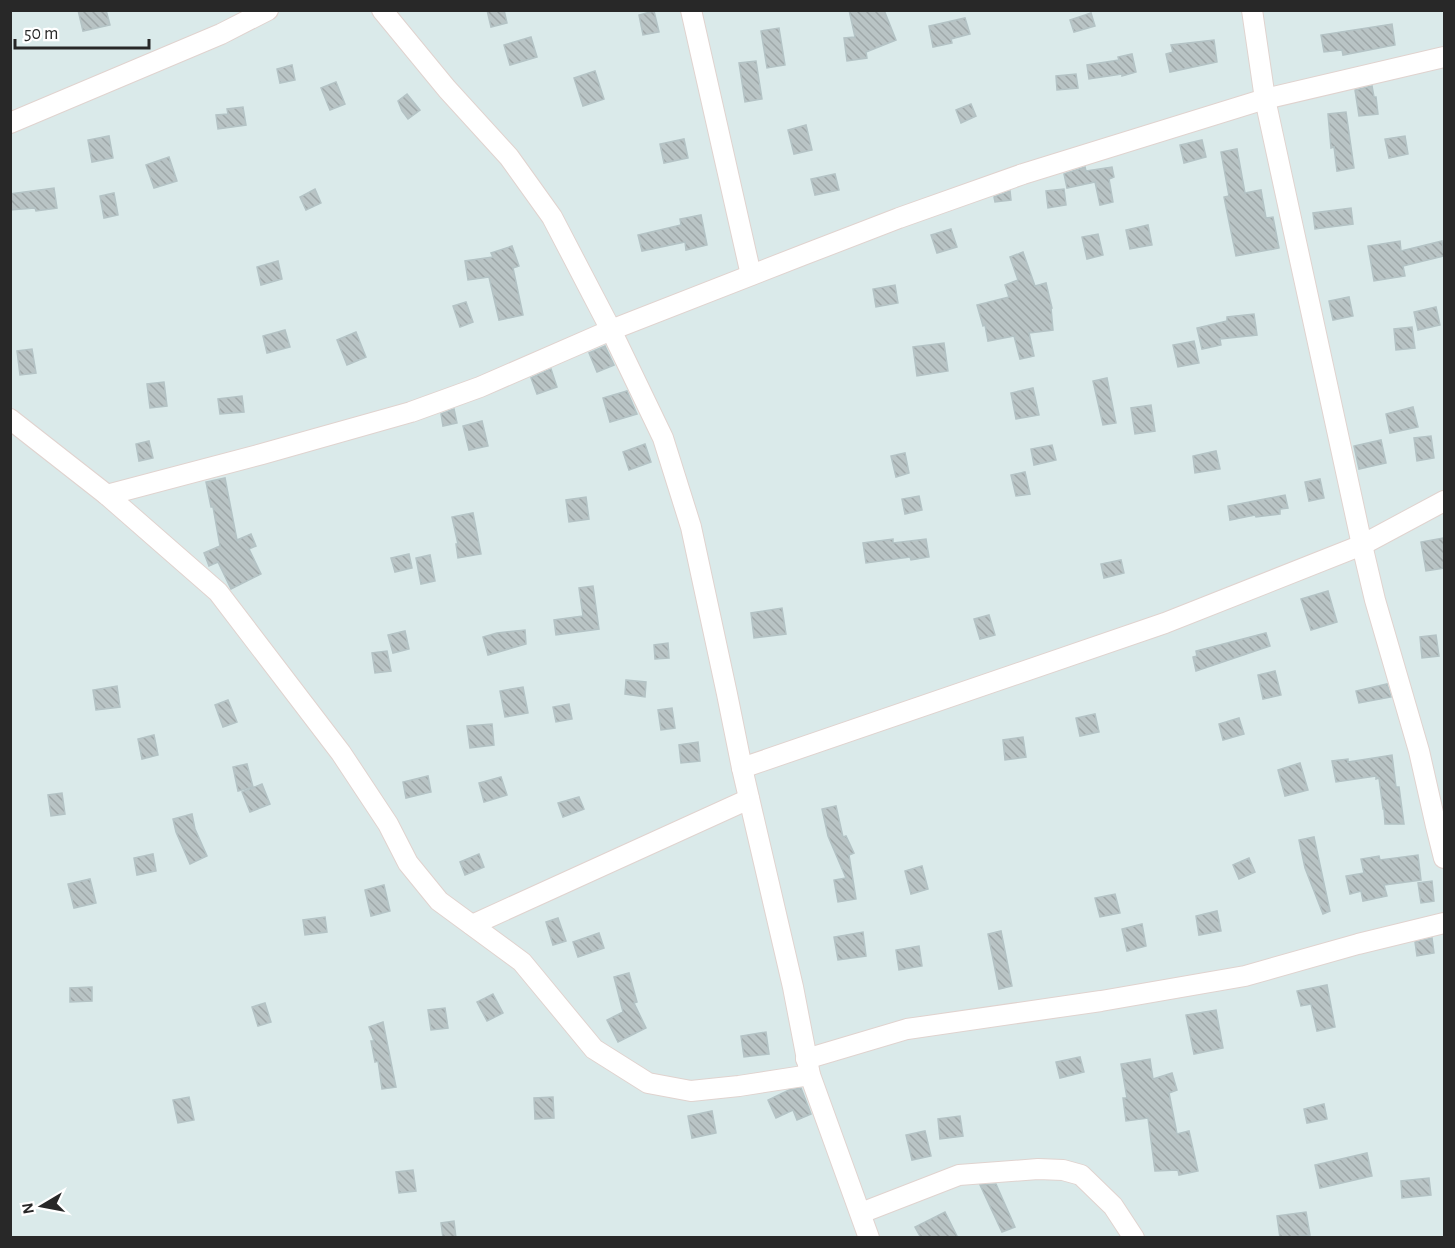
<svg xmlns="http://www.w3.org/2000/svg" width="1455" height="1248" font-family="'Alegreya Sans',sans-serif">
	<style>
		.building { fill: url(#building-back-hatch); stroke: #b4c3c5; stroke-width: 1.5 }
		.lines { fill: none; stroke-linecap: round; stroke-linejoin: round }
		.minor-casing { stroke: #e0d3cf; stroke-width: 22 }
		.minor { stroke: #fff; stroke-width: 20 }
	</style>
	<defs>
		<pattern id="building-back-hatch" width="6" height="6" patternUnits="userSpaceOnUse" patternTransform="scale(1.5)"><rect width="6" height="6" fill="#b9c4c5"/><path d="M-1 5l2 2M0 0l6 6M5-1l2 2" fill="none" stroke="#9fa8a9"/></pattern>
	</defs>
	<rect width="100%" height="100%" fill="#daeaea"/>
	<g class="building">
		<polygon points="78,10 106,10 110,25 83,31"/>
		<polygon points="487,10 504,10 507,23 491,27"/>
		<polygon points="849,10 884,10 896,40 866,52 867,58 847,61 844,38 855,37"/>
		<polygon points="654,11 659,32 643,35 639,15"/>
		<polygon points="1091,13 1095,26 1074,32 1070,20"/>
		<polygon points="965,18 970,34 951,39 952,43 933,47 929,26"/>
		<polygon points="1392,24 1395,45 1343,55 1342,50 1324,52 1321,35"/>
		<polygon points="779,28 785,65 767,68 761,31"/>
		<polygon points="531,37 537,57 510,65 504,45"/>
		<polygon points="1214,40 1217,62 1170,72 1166,54 1173,52 1171,45"/>
		<polygon points="1132,54 1136,72 1122,76 1122,74 1089,79 1087,65 1119,60 1118,57"/>
		<polygon points="756,61 762,99 745,102 739,63"/>
		<polygon points="292,65 295,80 280,83 277,69"/>
		<polygon points="595,71 604,99 583,106 574,78"/>
		<polygon points="1076,74 1078,88 1057,90 1056,76"/>
		<polygon points="336,82 345,104 330,110 321,88"/>
		<polygon points="1372,86 1374,97 1376,97 1378,114 1359,116 1355,90"/>
		<polygon points="407,94 420,110 408,119 402,111 398,101"/>
		<polygon points="971,104 976,116 961,123 956,110"/>
		<polygon points="243,107 246,125 218,129 216,115 228,114 227,109"/>
		<polygon points="1346,112 1354,168 1337,171 1334,147 1331,148 1328,114"/>
		<polygon points="806,125 812,150 794,154 788,130"/>
		<polygon points="109,136 113,158 92,162 88,140"/>
		<polygon points="1405,136 1408,154 1389,158 1385,139"/>
		<polygon points="684,139 688,158 664,163 660,144"/>
		<polygon points="1202,140 1206,157 1184,163 1180,145"/>
		<polygon points="1237,149 1245,193 1261,190 1266,218 1273,217 1279,248 1236,256 1224,197 1229,196 1221,152"/>
		<polygon points="169,157 177,181 154,188 146,165"/>
		<polygon points="1085,167 1086,171 1112,167 1114,177 1109,179 1113,202 1100,205 1095,182 1067,188 1064,174"/>
		<polygon points="835,174 839,190 815,195 811,179"/>
		<polygon points="54,188 57,208 36,211 35,208 10,210 10,194"/>
		<polygon points="315,189 321,203 306,210 300,197"/>
		<polygon points="1064,189 1066,205 1048,208 1046,191"/>
		<polygon points="1010,191 1011,200 995,202 994,197"/>
		<polygon points="114,193 118,215 104,218 100,196"/>
		<polygon points="1351,208 1353,224 1315,229 1313,213"/>
		<polygon points="701,215 707,245 686,250 685,242 642,251 638,235 681,225 680,219"/>
		<polygon points="1148,225 1152,245 1130,249 1126,230"/>
		<polygon points="951,229 957,247 937,253 931,235"/>
		<polygon points="1098,234 1103,255 1087,259 1082,237"/>
		<polygon points="1400,241 1401,251 1442,241 1444,256 1403,266 1405,276 1374,281 1368,246"/>
		<polygon points="512,246 519,266 513,268 523,315 499,320 489,277 468,280 465,261 493,257 491,253"/>
		<polygon points="1023,252 1035,286 1046,283 1052,308 1051,308 1053,330 1029,333 1034,356 1020,359 1014,336 988,341 985,325 983,326 977,305 1009,297 1005,285 1018,280 1010,257"/>
		<polygon points="278,261 282,279 261,285 257,267"/>
		<polygon points="895,285 898,303 876,307 873,289"/>
		<polygon points="1349,297 1353,316 1333,320 1329,301"/>
		<polygon points="466,302 473,322 460,327 453,306"/>
		<polygon points="1436,307 1440,325 1418,330 1414,312"/>
		<polygon points="1254,314 1257,335 1220,339 1221,345 1202,349 1197,328 1227,321 1227,317"/>
		<polygon points="1412,327 1415,348 1396,350 1394,329"/>
		<polygon points="285,330 290,347 267,353 263,336"/>
		<polygon points="356,332 366,357 347,365 337,340"/>
		<polygon points="1194,341 1199,363 1178,367 1173,345"/>
		<polygon points="944,343 948,371 917,376 913,347"/>
		<polygon points="605,346 614,365 597,372 589,353"/>
		<polygon points="32,349 36,373 20,375 17,351"/>
		<polygon points="551,369 557,387 537,394 531,378"/>
		<polygon points="1107,378 1116,423 1103,425 1093,381"/>
		<polygon points="164,382 167,406 150,408 147,384"/>
		<polygon points="1033,388 1039,415 1016,419 1011,393"/>
		<polygon points="627,391 637,414 610,422 603,398"/>
		<polygon points="242,396 244,412 220,414 218,399"/>
		<polygon points="1151,405 1155,431 1135,434 1131,408"/>
		<polygon points="1413,407 1418,427 1390,433 1386,414"/>
		<polygon points="454,409 457,423 443,426 441,414"/>
		<polygon points="482,421 488,446 469,450 463,426"/>
		<polygon points="1431,436 1434,458 1417,461 1414,438"/>
		<polygon points="1381,440 1386,463 1359,469 1354,446"/>
		<polygon points="149,441 153,458 139,461 136,444"/>
		<polygon points="645,444 651,462 629,470 623,452"/>
		<polygon points="1052,445 1056,460 1034,465 1031,449"/>
		<polygon points="1216,451 1220,469 1195,473 1193,456"/>
		<polygon points="905,453 909,473 896,477 891,456"/>
		<polygon points="1025,472 1030,494 1016,496 1011,475"/>
		<polygon points="225,478 237,540 251,534 256,546 249,549 261,574 231,589 218,562 209,566 204,553 220,546 213,507 211,507 206,482"/>
		<polygon points="1320,479 1324,498 1309,501 1305,482"/>
		<polygon points="1285,495 1288,508 1280,509 1280,514 1256,517 1255,515 1230,520 1228,506"/>
		<polygon points="919,496 922,510 905,514 902,499"/>
		<polygon points="586,497 589,519 569,522 566,500"/>
		<polygon points="473,513 481,554 458,558 456,544 458,544 452,517"/>
		<polygon points="1444,538 1444,568 1426,571 1421,542"/>
		<polygon points="893,539 893,543 926,539 929,557 911,560 910,557 866,563 863,543"/>
		<polygon points="409,554 412,568 395,572 391,558"/>
		<polygon points="430,555 435,581 421,584 416,558"/>
		<polygon points="1121,560 1124,573 1104,578 1101,564"/>
		<polygon points="593,586 599,629 556,635 554,620 583,616 579,588"/>
		<polygon points="1328,591 1337,622 1311,630 1301,599"/>
		<polygon points="782,608 786,634 754,638 751,613"/>
		<polygon points="989,615 995,635 980,639 974,619"/>
		<polygon points="525,630 526,644 488,655 483,637 497,633"/>
		<polygon points="405,631 409,649 393,653 388,635"/>
		<polygon points="1266,633 1270,646 1196,671 1193,657 1197,656 1196,651"/>
		<polygon points="1436,635 1439,656 1422,658 1420,637"/>
		<polygon points="668,643 669,658 655,659 654,645"/>
		<polygon points="387,651 391,671 375,673 372,653"/>
		<polygon points="1275,671 1281,695 1263,699 1258,675"/>
		<polygon points="626,680 646,682 645,697 625,694"/>
		<polygon points="1387,684 1391,697 1359,703 1356,691"/>
		<polygon points="117,686 120,707 96,710 93,690"/>
		<polygon points="523,687 528,713 505,717 500,691"/>
		<polygon points="228,700 237,722 223,727 215,705"/>
		<polygon points="569,704 572,719 556,722 553,707"/>
		<polygon points="672,708 675,728 661,730 658,710"/>
		<polygon points="1095,714 1099,732 1080,736 1076,718"/>
		<polygon points="1239,718 1244,734 1223,740 1219,724"/>
		<polygon points="492,724 494,745 470,748 467,726"/>
		<polygon points="154,735 158,755 142,759 138,739"/>
		<polygon points="1023,737 1026,757 1005,760 1003,740"/>
		<polygon points="698,742 700,761 681,763 679,745"/>
		<polygon points="1392,755 1396,787 1399,787 1404,824 1385,824 1384,809 1383,809 1379,778 1376,779 1376,776 1336,782 1332,761 1348,759 1348,762"/>
		<polygon points="1300,763 1308,790 1285,796 1278,770"/>
		<polygon points="247,764 253,787 238,791 233,767"/>
		<polygon points="428,776 431,792 406,798 403,782"/>
		<polygon points="501,777 507,795 484,802 479,783"/>
		<polygon points="262,784 270,804 250,812 242,792"/>
		<polygon points="62,793 65,814 51,816 48,795"/>
		<polygon points="579,797 584,809 563,817 558,803"/>
		<polygon points="836,806 843,837 846,836 854,853 849,855 856,899 838,902 834,880 846,878 828,836 822,809"/>
		<polygon points="192,814 195,829 207,856 190,864 176,832 173,819"/>
		<polygon points="1314,837 1330,911 1323,914 1305,868 1299,840"/>
		<polygon points="153,854 156,871 137,875 134,858"/>
		<polygon points="479,854 484,867 465,875 460,862"/>
		<polygon points="1418,855 1421,880 1384,885 1387,896 1363,901 1361,891 1350,894 1346,876 1364,873 1361,859 1379,856 1380,860"/>
		<polygon points="1249,858 1255,872 1239,879 1233,865"/>
		<polygon points="922,866 928,889 911,894 905,871"/>
		<polygon points="90,879 96,903 74,908 68,884"/>
		<polygon points="1432,881 1434,901 1421,903 1418,883"/>
		<polygon points="384,885 390,911 371,916 365,890"/>
		<polygon points="1115,894 1120,913 1100,917 1095,898"/>
		<polygon points="1217,911 1221,931 1199,935 1196,916"/>
		<polygon points="325,917 327,932 305,935 303,920"/>
		<polygon points="558,918 566,941 553,945 546,922"/>
		<polygon points="1142,924 1146,946 1127,951 1122,929"/>
		<polygon points="1001,931 1012,986 999,989 988,934"/>
		<polygon points="863,932 866,956 838,960 834,937"/>
		<polygon points="599,933 604,948 578,957 573,942"/>
		<polygon points="1432,938 1434,953 1417,956 1415,942"/>
		<polygon points="919,946 922,966 899,970 896,950"/>
		<polygon points="629,973 637,1002 634,1003 646,1028 618,1042 607,1020 623,1012 614,977"/>
		<polygon points="1327,985 1335,1027 1317,1031 1311,1004 1301,1006 1297,991"/>
		<polygon points="92,987 92,1001 70,1002 70,988"/>
		<polygon points="493,994 503,1013 487,1021 477,1002"/>
		<polygon points="265,1003 271,1022 258,1026 252,1007"/>
		<polygon points="445,1008 448,1028 431,1030 428,1010"/>
		<polygon points="1216,1010 1223,1048 1194,1054 1186,1015"/>
		<polygon points="383,1022 396,1087 382,1089 378,1061 375,1062 371,1041 374,1041 369,1027"/>
		<polygon points="766,1032 769,1054 744,1057 741,1036"/>
		<polygon points="1080,1057 1084,1072 1060,1078 1056,1062"/>
		<polygon points="1150,1059 1153,1079 1172,1073 1177,1090 1169,1093 1177,1134 1189,1131 1198,1171 1179,1175 1178,1170 1155,1171 1148,1118 1126,1121 1123,1098 1127,1098 1121,1064"/>
		<polygon points="801,1088 811,1114 797,1120 793,1110 776,1118 768,1100 789,1090"/>
		<polygon points="189,1097 194,1120 178,1123 173,1100"/>
		<polygon points="553,1097 554,1118 535,1119 534,1098"/>
		<polygon points="1324,1104 1327,1119 1307,1123 1304,1109"/>
		<polygon points="712,1111 716,1133 692,1138 688,1116"/>
		<polygon points="960,1116 963,1136 940,1139 938,1119"/>
		<polygon points="925,1131 931,1156 912,1160 906,1135"/>
		<polygon points="1367,1153 1372,1176 1320,1188 1315,1165"/>
		<polygon points="413,1170 416,1191 399,1193 396,1172"/>
		<polygon points="1429,1178 1431,1195 1402,1198 1401,1181"/>
		<polygon points="996,1184 1015,1227 1002,1232 980,1185"/>
		<polygon points="945,1212 958,1238 921,1238 915,1227"/>
		<polygon points="1306,1212 1310,1235 1280,1238 1277,1216"/>
		<polygon points="454,1221 456,1238 443,1238 441,1223"/>
	</g>
	<g class="lines">
		<g class="minor-casing">
			<g id="minor">
				<polyline points="382,10 447,89 509,157 552,217 611,330 663,438 691,527 727,694 742,768 793,987 810,1075 869,1238"/>
				<polyline points="691,10 751,275"/>
				<polyline points="1252,10 1265,99 1362,545 1375,600 1419,751 1436,826 1444,858"/>
				<polyline points="10,123 221,34 268,10"/>
				<polyline points="10,419 107,495 218,592 341,753 388,824 408,863 439,901 522,962 594,1049 648,1083 691,1091 739,1086 810,1075"/>
				<polyline points="107,495 262,454 411,412 480,387 611,330 803,255 899,218 1023,174 1265,99 1444,57"/>
				<polyline points="742,768 1165,623 1362,545 1444,501"/>
				<polyline points="472,925 749,799"/>
				<polyline points="806,1059 907,1029 1101,1001 1245,976 1358,944 1444,923"/>
				<polyline points="861,1213 959,1175 1038,1169 1063,1170 1081,1175 1113,1206 1134,1238"/>
			</g>
		</g>
		<use href="#minor" class="minor"/>
	</g>
	<rect width="1455" height="1248" fill="none" stroke="#282828" stroke-width="24"/>
	<g transform="translate(42 1206) rotate(260)" stroke="#ffffff" stroke-width="4.5" paint-order="stroke">
	<path d="M0-4.5L10 22L0 15L-10 22Z" fill="#282828"/>
	<text y="-9" font-size="16" font-weight="bold" text-anchor="middle" fill="#282828">N</text>
	</g>
	<path d="M15 39v9h134v-9" fill="none" stroke="#282828" stroke-width="3"/>
	<text x="24" y="39" font-size="18" fill="#282828" stroke="#ffffff" stroke-width="4.5" paint-order="stroke">50 m</text>
</svg>
